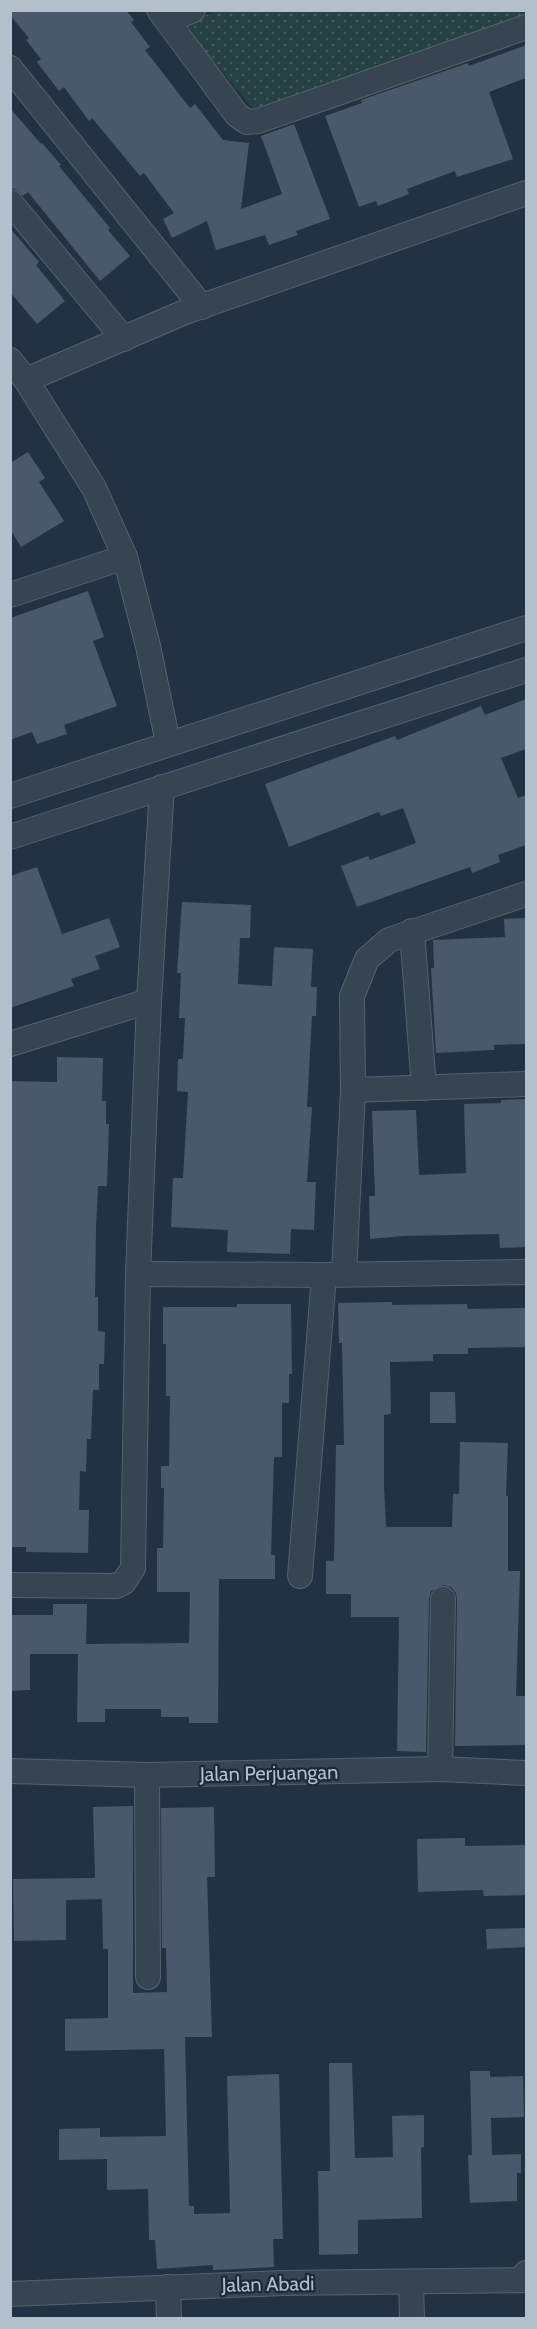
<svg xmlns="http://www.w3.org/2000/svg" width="537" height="2329" font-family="Cabin,sans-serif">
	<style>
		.grass { fill: url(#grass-dots) }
		.building { fill: #49596b }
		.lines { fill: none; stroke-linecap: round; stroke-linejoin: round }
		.minor-casing { stroke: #55626f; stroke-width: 26 }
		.minor { stroke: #374451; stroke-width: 24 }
		.labels { text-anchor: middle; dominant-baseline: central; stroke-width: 4.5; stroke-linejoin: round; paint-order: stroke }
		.street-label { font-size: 20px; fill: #b4bfcc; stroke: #1c2936 }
	</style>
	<defs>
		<pattern id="grass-dots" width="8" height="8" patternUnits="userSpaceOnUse" patternTransform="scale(1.5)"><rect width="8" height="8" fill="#254143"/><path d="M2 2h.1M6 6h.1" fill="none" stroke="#425b5d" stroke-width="1.8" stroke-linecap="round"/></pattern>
	</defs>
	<rect width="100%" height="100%" fill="#233242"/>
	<polygon class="grass" points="218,10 526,11 526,22 261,118 183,25"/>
	<g class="building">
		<polygon points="10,10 126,10 134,20 131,22 150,47 145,50 190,108 195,104 223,140 249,143 241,209 282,194 261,136 294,124 330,219 296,231 298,235 269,245 265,235 216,250 207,221 172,238 163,219 174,213 144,173 140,176 92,118 89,121 64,87 59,91 37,62 41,59 26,40 29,38 10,15"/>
		<polygon points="526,45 526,78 489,92 513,159 457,177 455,171 407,189 409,194 378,206 376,201 359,207 325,116 362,103 361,100 468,63 469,66"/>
		<polygon points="10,108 41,144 42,143 61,165 59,166 110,228 108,230 130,256 100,281 28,192 23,196 15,189 10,188"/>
		<polygon points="10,228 39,262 36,265 65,301 37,324 10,292"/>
		<polygon points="28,452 45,478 39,482 64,521 21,547 10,529 10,463"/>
		<polygon points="88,591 104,637 93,641 117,706 64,725 67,734 37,744 32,732 10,740 10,618"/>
		<polygon points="526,699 526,749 501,758 518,798 526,795 526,845 498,855 500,862 472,873 470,867 357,907 341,866 368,856 370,860 416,843 403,808 381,816 379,812 289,847 265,784 395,736 397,740 481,706 485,715"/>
		<polygon points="37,867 62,934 109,918 120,947 95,956 100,969 71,979 74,986 10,1008 10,876"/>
		<polygon points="182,902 251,905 250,938 240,938 238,984 272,986 274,947 313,949 311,987 317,987 316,1016 312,1016 307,1107 312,1107 307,1182 316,1182 314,1230 291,1229 290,1254 227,1252 228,1230 171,1227 173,1178 183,1178 188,1092 177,1091 178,1059 183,1059 185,1018 179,1018 181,973 177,973"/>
		<polygon points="526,918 526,1044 494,1045 494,1050 436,1053 431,968 434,968 433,940 505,937 504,919"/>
		<polygon points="57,1057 103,1058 102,1101 106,1101 106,1124 109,1124 107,1186 98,1186 96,1229 95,1297 98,1297 98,1331 105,1332 104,1364 99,1364 99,1390 93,1390 91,1439 87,1439 86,1472 80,1471 79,1510 89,1510 88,1553 26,1552 26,1547 10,1547 10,1081 57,1082"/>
		<polygon points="526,1099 526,1247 500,1248 499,1234 403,1236 370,1239 369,1196 375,1196 372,1111 416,1110 419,1175 466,1173 464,1104 501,1103 501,1100"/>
		<polygon points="392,1302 392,1305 467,1304 468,1309 526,1308 526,1347 468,1348 468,1354 433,1354 433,1361 390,1362 391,1414 384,1415 384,1487 386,1527 452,1527 453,1494 459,1494 460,1442 508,1443 506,1496 508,1496 508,1571 520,1571 516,1696 525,1696 525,1745 455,1746 457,1599 456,1593 451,1587 443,1585 431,1591 429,1599 426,1752 397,1751 399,1617 351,1617 351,1594 326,1594 326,1561 334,1561 336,1445 344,1445 342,1343 339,1343 338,1303"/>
		<polygon points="237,1304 291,1304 292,1374 289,1374 289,1403 282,1403 282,1457 274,1457 271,1555 275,1555 275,1579 219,1579 218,1723 189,1723 189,1717 161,1717 161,1709 105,1709 105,1722 77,1722 78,1654 30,1654 30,1690 10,1691 10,1615 53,1615 53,1604 87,1604 86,1644 189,1643 190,1592 157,1592 157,1548 163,1548 164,1488 161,1488 161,1466 169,1466 170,1396 166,1396 166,1344 163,1344 163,1307 237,1307"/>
		<polygon points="430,1392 455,1392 456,1423 430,1423"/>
		<polygon points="133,1806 133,1993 167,1992 166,1948 162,1948 161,1808 214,1807 215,1877 207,1877 212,2037 185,2037 189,2206 194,2206 194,2214 230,2213 227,2076 279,2074 283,2239 273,2239 274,2267 213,2270 213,2265 157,2269 155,2240 149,2240 148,2189 107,2190 107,2159 59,2160 59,2129 100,2128 100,2137 166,2136 164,2049 65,2051 65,2019 108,2018 108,1949 103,1949 102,1899 66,1900 66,1940 14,1941 13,1879 95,1878 93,1807"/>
		<polygon points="465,1838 465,1846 526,1845 526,1895 484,1896 483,1890 418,1892 417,1839"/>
		<polygon points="526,1928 526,1947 487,1949 486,1929"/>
		<polygon points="329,2063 352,2063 355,2158 393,2157 392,2116 424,2115 424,2147 421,2148 422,2218 358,2220 358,2254 319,2255 318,2171 330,2171"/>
		<polygon points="470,2071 490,2071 490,2077 523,2076 524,2117 491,2118 492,2155 521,2154 521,2173 517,2173 517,2201 470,2203 468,2155 472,2155"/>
	</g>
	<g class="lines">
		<g class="minor-casing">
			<g id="minor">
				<polyline points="159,10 237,115 247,122 258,121 526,27"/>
				<polyline points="168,21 193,10"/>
				<polyline points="10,68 202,307"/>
				<polyline points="10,202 124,339"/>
				<polyline points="10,360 26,380 94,488 125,557 148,646 168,743"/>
				<polyline points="26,380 185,312 526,193"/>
				<polyline points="10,595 125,557"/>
				<polyline points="10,796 526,628"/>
				<polyline points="10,837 526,670"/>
				<polyline points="412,931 424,1088"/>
				<polyline points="10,1044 149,1001"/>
				<polyline points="353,1090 526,1084"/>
				<polyline points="138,1274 324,1275 526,1272"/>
				<polyline points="344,1274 353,1090 352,996 367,959 389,940 526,894"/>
				<polyline points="300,1576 324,1275"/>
				<polyline points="10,1585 116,1586 124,1582 133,1568 138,1274 149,1001 162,787"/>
				<polyline points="440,1769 443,1599"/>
				<polyline points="10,1771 147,1775 440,1769 526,1773"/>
				<polyline points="147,1775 148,1977"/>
				<polyline points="411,2282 412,2318"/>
				<polyline points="168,2287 169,2318"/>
				<polyline points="10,2294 283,2283 526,2280 526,2273"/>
			</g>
		</g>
		<use href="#minor" class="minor"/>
	</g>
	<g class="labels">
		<g class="street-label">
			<text transform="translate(269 1773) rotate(-1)">Jalan Perjuangan</text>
			<text transform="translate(268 2284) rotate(-1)">Jalan Abadi</text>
		</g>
	</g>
	<rect width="537" height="2329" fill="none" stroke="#b4bfcc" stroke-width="24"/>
</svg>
